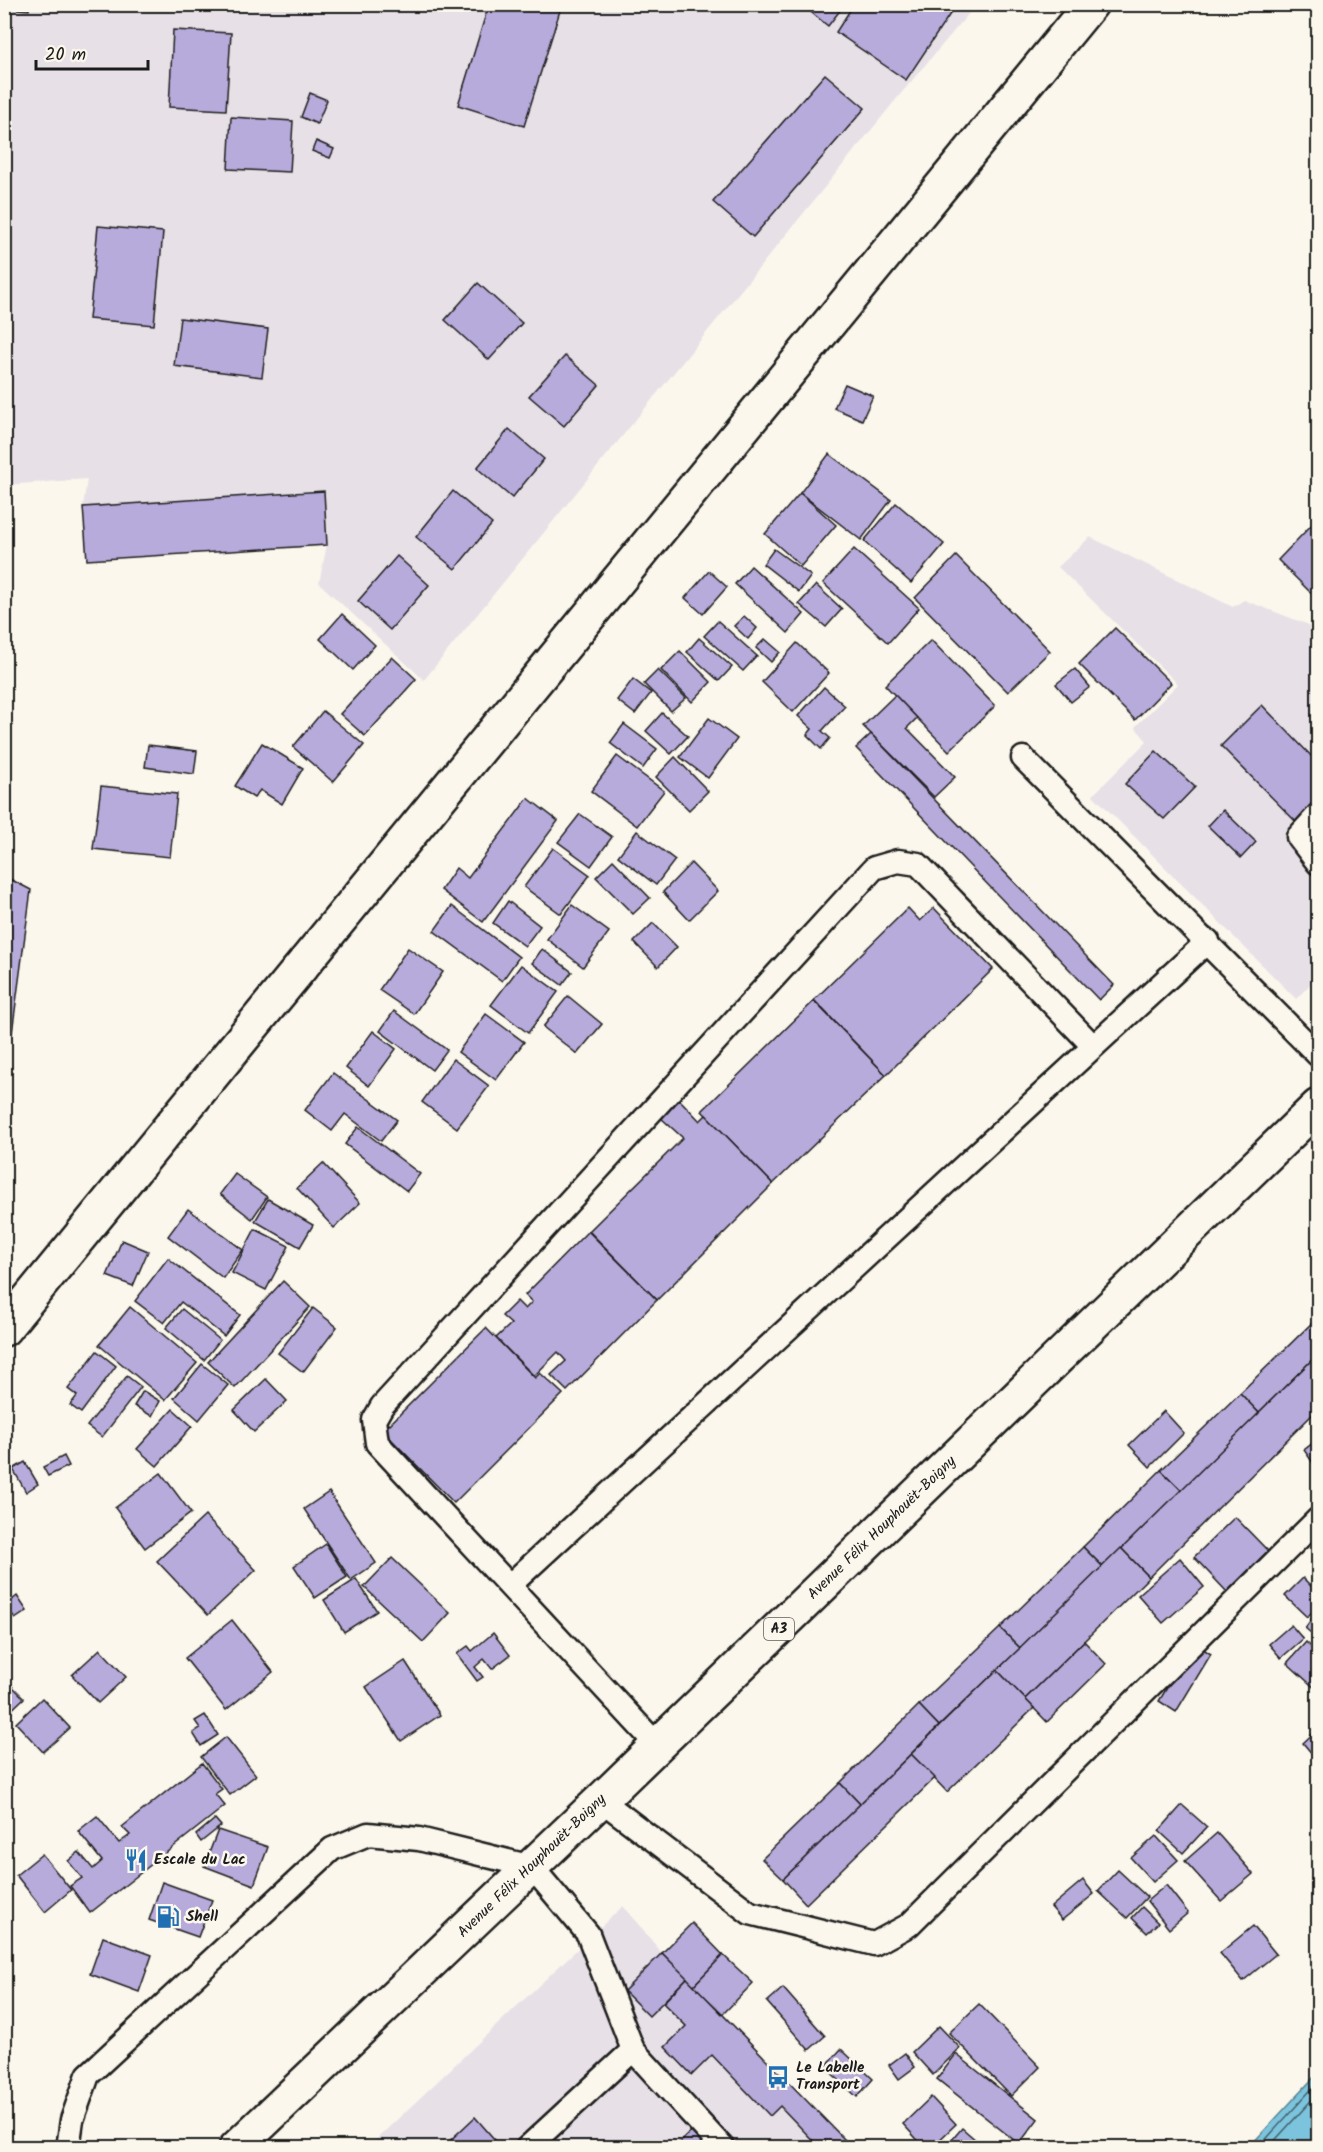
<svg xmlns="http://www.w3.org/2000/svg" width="1323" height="2152" font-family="Kalam,sans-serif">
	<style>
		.built { fill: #e7e0e7 }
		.water { fill: #7cc4dd; stroke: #568190; stroke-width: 1.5 }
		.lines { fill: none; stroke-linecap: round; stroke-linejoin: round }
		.shore { stroke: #425f69; stroke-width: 1.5 }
		.building { fill: #b7abdc; stroke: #1c1c1c; stroke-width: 1.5 }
		.service-casing { stroke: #1c1c1c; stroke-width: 27 }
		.minor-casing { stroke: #1c1c1c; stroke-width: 38 }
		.trunk-casing { stroke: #1c1c1c; stroke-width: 38 }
		.service { stroke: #fbf7ec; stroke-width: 22 }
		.minor { stroke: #fbf7ec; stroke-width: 33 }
		.trunk { stroke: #fbf7ec; stroke-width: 33 }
		.labels { text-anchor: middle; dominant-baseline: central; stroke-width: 5; stroke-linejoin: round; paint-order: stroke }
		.shield { fill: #fbf7ec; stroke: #5f5e5a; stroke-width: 1.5 }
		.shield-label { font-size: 14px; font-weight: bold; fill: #1c1c1c }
		.street-label { font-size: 15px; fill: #1c1c1c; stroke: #fbf7ec }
		.poi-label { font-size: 15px; font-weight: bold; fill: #1c1c1c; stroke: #fbf7ec; text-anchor: start }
	</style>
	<rect width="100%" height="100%" fill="#fbf7ec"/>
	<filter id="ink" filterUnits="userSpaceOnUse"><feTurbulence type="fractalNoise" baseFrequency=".0167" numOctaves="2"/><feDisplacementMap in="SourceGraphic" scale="12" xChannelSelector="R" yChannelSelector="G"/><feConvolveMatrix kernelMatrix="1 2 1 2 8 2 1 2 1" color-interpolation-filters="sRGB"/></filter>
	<g filter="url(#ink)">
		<g class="built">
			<polygon points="5,5 976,5 898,97 424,680 319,583 327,545 323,491 83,507 87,479 5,485"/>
			<polygon points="1090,537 1233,607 1244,600 1314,627 1318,622 1318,976 1296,999 1093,795 1147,741 1135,727 1178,684 1058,567"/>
			<polygon points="623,1906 662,1953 852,2147 367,2148"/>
		</g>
		<polygon class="water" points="1318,2073 1318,2147 1249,2147"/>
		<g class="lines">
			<g class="shore">
				<polyline points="1258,2148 1318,2082"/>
				<polyline points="1268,2148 1318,2093"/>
			</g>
		</g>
		<g class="building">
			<polygon points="4,4 29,4 29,10 4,8"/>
			<polygon points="489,4 562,4 524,126 458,105"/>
			<polygon points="801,4 845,4 828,26"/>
			<polygon points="854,4 907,4 917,11 921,4 956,5 906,80 836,32"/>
			<polygon points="173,30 231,33 226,110 169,107"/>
			<polygon points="825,74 865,108 753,237 713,202"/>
			<polygon points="310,93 327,100 317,124 301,117"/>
			<polygon points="231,117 293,121 290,172 228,169"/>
			<polygon points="316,141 334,149 330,158 312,151"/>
			<polygon points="98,226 163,232 154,325 89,319"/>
			<polygon points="478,283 522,323 489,360 445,320"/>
			<polygon points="180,318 268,329 262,377 174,366"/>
			<polygon points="565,356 599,385 564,426 529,396"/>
			<polygon points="845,384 873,396 862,420 834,408"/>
			<polygon points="509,429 544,459 512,498 477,468"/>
			<polygon points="829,454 891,500 861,540 800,493"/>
			<polygon points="324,491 327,545 87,560 83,507"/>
			<polygon points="453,491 492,524 455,569 416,537"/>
			<polygon points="800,493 836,525 801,566 765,534"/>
			<polygon points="896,503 944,544 911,583 864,541"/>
			<polygon points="1318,518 1318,600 1278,560"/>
			<polygon points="774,549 811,576 799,592 763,564"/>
			<polygon points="854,549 919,608 888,643 823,583"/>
			<polygon points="397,556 429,585 390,630 358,601"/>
			<polygon points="956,556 1050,651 1008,692 915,598"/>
			<polygon points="751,566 804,614 788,633 735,584"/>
			<polygon points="709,571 727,587 703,614 685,598"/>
			<polygon points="816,585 842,609 826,627 799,604"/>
			<polygon points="342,614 375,645 353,670 320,639"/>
			<polygon points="744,616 757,628 748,639 734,626"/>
			<polygon points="718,621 757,656 743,671 704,636"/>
			<polygon points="1115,628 1171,683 1135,720 1079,664"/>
			<polygon points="699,638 732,667 719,681 687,652"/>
			<polygon points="765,639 780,652 771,662 756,648"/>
			<polygon points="931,640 995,706 949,751 885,685"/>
			<polygon points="797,643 829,673 793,712 762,682"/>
			<polygon points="680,651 711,682 692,702 661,670"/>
			<polygon points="392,657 416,679 365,736 340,714"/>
			<polygon points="1075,669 1090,687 1071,702 1056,684"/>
			<polygon points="658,670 686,698 671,711 644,684"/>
			<polygon points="633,679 651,693 635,714 617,700"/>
			<polygon points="824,687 845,706 822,731 830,738 821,749 807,735 812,729 798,716"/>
			<polygon points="895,695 917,718 907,728 955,777 934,797 863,726"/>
			<polygon points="1262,705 1318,763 1318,828 1310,836 1221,746"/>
			<polygon points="323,711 364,745 333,782 293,747"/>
			<polygon points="662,713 688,736 671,754 646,731"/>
			<polygon points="709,718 737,739 708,778 680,757"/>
			<polygon points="624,724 657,749 643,768 610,743"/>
			<polygon points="871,734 1114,985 1099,1000 856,748"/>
			<polygon points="262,743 303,768 282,804 260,790 254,798 235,786"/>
			<polygon points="148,745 197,751 194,774 145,767"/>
			<polygon points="1156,751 1195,787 1164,819 1125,784"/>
			<polygon points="617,756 664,791 637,826 591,791"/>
			<polygon points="675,757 708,791 689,810 656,777"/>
			<polygon points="101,786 177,794 170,857 93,849"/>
			<polygon points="528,798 558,821 483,922 441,890 456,868 468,878"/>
			<polygon points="1223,810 1256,842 1241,858 1208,826"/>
			<polygon points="580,814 612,837 591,866 558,842"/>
			<polygon points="637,831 675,860 656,885 618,856"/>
			<polygon points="553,848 590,875 561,914 524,887"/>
			<polygon points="613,860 650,898 633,914 596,877"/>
			<polygon points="691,863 718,891 689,920 663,892"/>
			<polygon points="4,876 31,890 12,1033 4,1034"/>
			<polygon points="508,901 540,926 525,946 493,923"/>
			<polygon points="572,905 609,932 583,967 547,939"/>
			<polygon points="452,906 519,957 502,981 434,931"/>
			<polygon points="908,908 920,921 934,908 993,969 886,1075 814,1000"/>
			<polygon points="653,923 677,947 658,967 634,942"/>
			<polygon points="408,948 443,972 414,1014 379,990"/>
			<polygon points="542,949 572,972 562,985 532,963"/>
			<polygon points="521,965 558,992 528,1033 491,1005"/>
			<polygon points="568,996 602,1024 577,1054 543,1027"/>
			<polygon points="814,1001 886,1075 773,1184 702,1111"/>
			<polygon points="394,1011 447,1050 432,1070 380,1031"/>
			<polygon points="486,1014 524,1042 496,1080 458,1052"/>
			<polygon points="373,1031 396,1049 369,1086 346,1068"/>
			<polygon points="453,1059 489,1086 457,1128 422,1102"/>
			<polygon points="333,1073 397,1120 381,1141 345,1114 332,1131 305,1110"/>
			<polygon points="679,1099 700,1121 706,1115 773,1184 657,1300 589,1231 683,1138 661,1118"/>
			<polygon points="358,1127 420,1174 407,1191 345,1144"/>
			<polygon points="323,1163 360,1203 334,1228 297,1188"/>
			<polygon points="235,1174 267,1197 252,1219 220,1194"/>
			<polygon points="268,1199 313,1225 300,1247 255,1221"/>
			<polygon points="188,1209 243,1250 223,1278 168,1236"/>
			<polygon points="255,1229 289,1246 266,1290 232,1273"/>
			<polygon points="588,1231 657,1300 567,1391 551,1375 566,1361 558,1352 534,1376 496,1338 511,1324 502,1316 517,1301 525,1309 532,1302 525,1295"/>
			<polygon points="122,1240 148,1251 133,1286 107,1276"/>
			<polygon points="168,1258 240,1315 224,1336 181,1302 164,1323 135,1301"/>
			<polygon points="283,1281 310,1307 235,1388 208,1362"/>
			<polygon points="130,1307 197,1363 165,1400 99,1345"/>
			<polygon points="313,1308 337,1327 303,1372 278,1353"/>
			<polygon points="182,1309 220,1340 204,1360 166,1328"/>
			<polygon points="1318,1317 1318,1354 1259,1413 1240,1393"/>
			<polygon points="486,1328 535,1378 540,1373 563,1394 454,1503 383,1431"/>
			<polygon points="97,1351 116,1366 81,1413 70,1405 77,1396 68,1389"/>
			<polygon points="1318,1354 1318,1409 1149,1577 1121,1548"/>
			<polygon points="202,1364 228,1385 199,1420 174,1398"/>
			<polygon points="127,1376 141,1387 102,1437 87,1426"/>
			<polygon points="266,1379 287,1401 254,1432 234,1410"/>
			<polygon points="143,1391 160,1401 152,1416 134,1406"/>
			<polygon points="1240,1393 1259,1413 1181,1490 1161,1470"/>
			<polygon points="173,1409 192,1426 157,1466 137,1449"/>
			<polygon points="1164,1411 1184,1433 1150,1467 1129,1445"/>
			<polygon points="1318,1439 1318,1470 1304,1450"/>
			<polygon points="64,1456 69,1466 48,1476 43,1467"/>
			<polygon points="25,1462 38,1484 26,1492 13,1469"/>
			<polygon points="1161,1470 1181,1490 1103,1567 1083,1547"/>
			<polygon points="161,1473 191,1513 145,1548 115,1508"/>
			<polygon points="329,1492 376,1563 351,1580 304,1509"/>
			<polygon points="205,1516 256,1570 208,1615 157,1561"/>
			<polygon points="1235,1517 1268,1551 1227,1592 1194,1557"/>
			<polygon points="326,1544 347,1577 315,1598 294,1566"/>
			<polygon points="1083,1547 1103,1567 1020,1648 1000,1628"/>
			<polygon points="1121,1548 1149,1577 1025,1699 997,1670"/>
			<polygon points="392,1558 450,1613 423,1642 364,1587"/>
			<polygon points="1180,1558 1204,1587 1163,1623 1138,1595"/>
			<polygon points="1303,1578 1318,1593 1318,1606 1307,1617 1285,1596"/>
			<polygon points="356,1579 377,1611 344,1632 324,1600"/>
			<polygon points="17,1596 27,1611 15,1619 6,1605"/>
			<polygon points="1316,1613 1318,1615 1318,1639 1305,1628"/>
			<polygon points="232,1620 273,1672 226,1710 185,1658"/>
			<polygon points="1291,1625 1303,1639 1281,1658 1269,1644"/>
			<polygon points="1000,1628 1020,1648 939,1726 919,1705"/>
			<polygon points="493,1633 510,1655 492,1669 484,1659 475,1667 483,1677 477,1681 457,1654 468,1646 472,1651"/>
			<polygon points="1084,1641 1106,1664 1047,1722 1025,1699"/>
			<polygon points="1306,1642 1318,1653 1318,1691 1287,1663"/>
			<polygon points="1194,1643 1211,1654 1176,1712 1159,1701"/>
			<polygon points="100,1649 126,1677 98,1703 72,1675"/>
			<polygon points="405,1661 440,1715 401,1741 366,1687"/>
			<polygon points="997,1670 1034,1708 947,1792 911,1754"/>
			<polygon points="4,1678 24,1698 4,1717"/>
			<polygon points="42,1698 70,1728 43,1752 16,1723"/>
			<polygon points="919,1705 939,1726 860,1804 840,1783"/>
			<polygon points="205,1715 218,1735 201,1746 193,1733 200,1728 195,1721"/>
			<polygon points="1318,1729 1318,1761 1303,1743"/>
			<polygon points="226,1737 256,1775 230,1795 201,1757"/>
			<polygon points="911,1754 935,1778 806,1904 783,1879"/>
			<polygon points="202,1763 222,1789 215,1794 225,1806 90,1913 70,1886 82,1878 68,1861 79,1852 93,1869 102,1861 78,1831 97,1816 119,1843 130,1835 122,1827"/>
			<polygon points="840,1783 860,1804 783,1879 762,1859"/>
			<polygon points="1182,1805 1207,1827 1183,1853 1159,1831"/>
			<polygon points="215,1819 221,1826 201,1842 196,1835"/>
			<polygon points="218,1830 268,1847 254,1885 204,1866"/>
			<polygon points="1217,1833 1253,1874 1221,1901 1185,1861"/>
			<polygon points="1156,1836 1178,1860 1153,1882 1131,1858"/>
			<polygon points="42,1854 71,1890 45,1912 16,1875"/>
			<polygon points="1118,1870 1147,1897 1127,1918 1098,1891"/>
			<polygon points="1083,1880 1094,1894 1062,1920 1051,1907"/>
			<polygon points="162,1882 212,1900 198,1937 149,1920"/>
			<polygon points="1166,1885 1188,1913 1169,1929 1147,1901"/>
			<polygon points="1142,1907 1158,1923 1147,1933 1132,1918"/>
			<polygon points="692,1923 723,1955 693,1986 662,1953"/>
			<polygon points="1253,1926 1276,1954 1243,1981 1220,1953"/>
			<polygon points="103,1937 152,1955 139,1992 90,1974"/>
			<polygon points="662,1953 687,1978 649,2016 624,1991"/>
			<polygon points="723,1955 753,1983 723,2014 693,1986"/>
			<polygon points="687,1978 845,2140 837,2148 820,2148 780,2106 770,2116 712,2055 692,2075 665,2047 686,2026 663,2003"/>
			<polygon points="783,1988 825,2036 809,2050 767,2002"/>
			<polygon points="979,2004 1040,2067 1011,2096 949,2033"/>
			<polygon points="939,2026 960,2048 933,2075 912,2052"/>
			<polygon points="841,2049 873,2079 857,2097 825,2067"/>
			<polygon points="905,2053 915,2067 899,2079 889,2065"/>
			<polygon points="956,2054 1038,2119 1019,2144 937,2079"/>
			<polygon points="931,2097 956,2124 931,2148 925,2148 903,2124"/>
			<polygon points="475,2117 502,2148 442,2148"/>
			<polygon points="695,2127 712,2148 674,2148"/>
			<polygon points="962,2128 985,2148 945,2148"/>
		</g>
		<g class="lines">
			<g class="service-casing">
				<g id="service">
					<polyline points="1023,758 1318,1055"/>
					<polyline points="1318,815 1298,837 1318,863"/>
					<polyline points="510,1585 1208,941"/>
					<polyline points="658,1746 377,1443 374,1420 382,1406 874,868 898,861 918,864 1093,1046"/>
					<polyline points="601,1800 750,1913 874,1944 909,1925 1318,1519"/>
					<polyline points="633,2050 723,2148"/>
					<polyline points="68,2148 72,2120 88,2075 332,1849 368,1834 419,1839 532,1867 588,1934 633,2050 527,2148"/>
				</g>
			</g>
			<g class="minor-casing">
				<polyline id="minor" points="4,1329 1091,4"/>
			</g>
			<g class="trunk-casing">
				<polyline id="trunk" points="236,2148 601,1800 1318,1106"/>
			</g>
			<use href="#service" class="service"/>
			<use href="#minor" class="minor"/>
			<use href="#trunk" class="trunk"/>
		</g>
	</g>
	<defs>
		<g id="restaurant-bare" transform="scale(1.8)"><path d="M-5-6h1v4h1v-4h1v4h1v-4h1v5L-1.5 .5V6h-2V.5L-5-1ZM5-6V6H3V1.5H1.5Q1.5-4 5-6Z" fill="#1f6fb2" stroke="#fbf7ec" stroke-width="2.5" paint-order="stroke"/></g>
		<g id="fuel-bare" transform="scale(1.8)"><path d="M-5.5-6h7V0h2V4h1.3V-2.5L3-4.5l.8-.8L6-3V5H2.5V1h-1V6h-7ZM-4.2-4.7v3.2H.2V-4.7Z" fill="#1f6fb2" stroke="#fbf7ec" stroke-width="2.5" paint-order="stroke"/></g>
		<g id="bus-bare" transform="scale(1.8)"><path d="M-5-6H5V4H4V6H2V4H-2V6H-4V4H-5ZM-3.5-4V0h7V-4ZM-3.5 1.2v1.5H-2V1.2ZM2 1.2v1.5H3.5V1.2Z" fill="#1f6fb2" stroke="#fbf7ec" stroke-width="2.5" paint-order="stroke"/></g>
	</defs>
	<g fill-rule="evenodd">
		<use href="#restaurant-bare" x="136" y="1860"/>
		<use href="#fuel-bare" x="168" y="1917"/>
		<use href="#bus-bare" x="778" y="2077"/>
	</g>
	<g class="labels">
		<rect class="shield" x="764" y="1618" width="30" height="22" rx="4.5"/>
		<g class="shield-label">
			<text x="779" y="1629">A3</text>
		</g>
		<g class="street-label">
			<text transform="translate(882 1528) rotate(-44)">Avenue Félix Houphouët-Boigny</text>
			<text transform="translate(532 1866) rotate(-44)">Avenue Félix Houphouët-Boigny</text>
		</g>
		<g class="poi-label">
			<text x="154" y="1860">Escale du Lac</text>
			<text x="186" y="1917">Shell</text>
			<text x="796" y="2068">Le Labelle<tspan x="796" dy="17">Transport</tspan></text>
		</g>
	</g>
	<rect width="1323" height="2152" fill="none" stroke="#fbf7ec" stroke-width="24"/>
	<rect x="12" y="12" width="1299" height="2128" fill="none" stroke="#1c1c1c" stroke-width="2" filter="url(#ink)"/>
	<path d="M36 60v9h112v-9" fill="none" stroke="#1c1c1c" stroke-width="3"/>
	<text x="45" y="60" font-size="18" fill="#1c1c1c" stroke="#fbf7ec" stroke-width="4.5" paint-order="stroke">20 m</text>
</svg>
